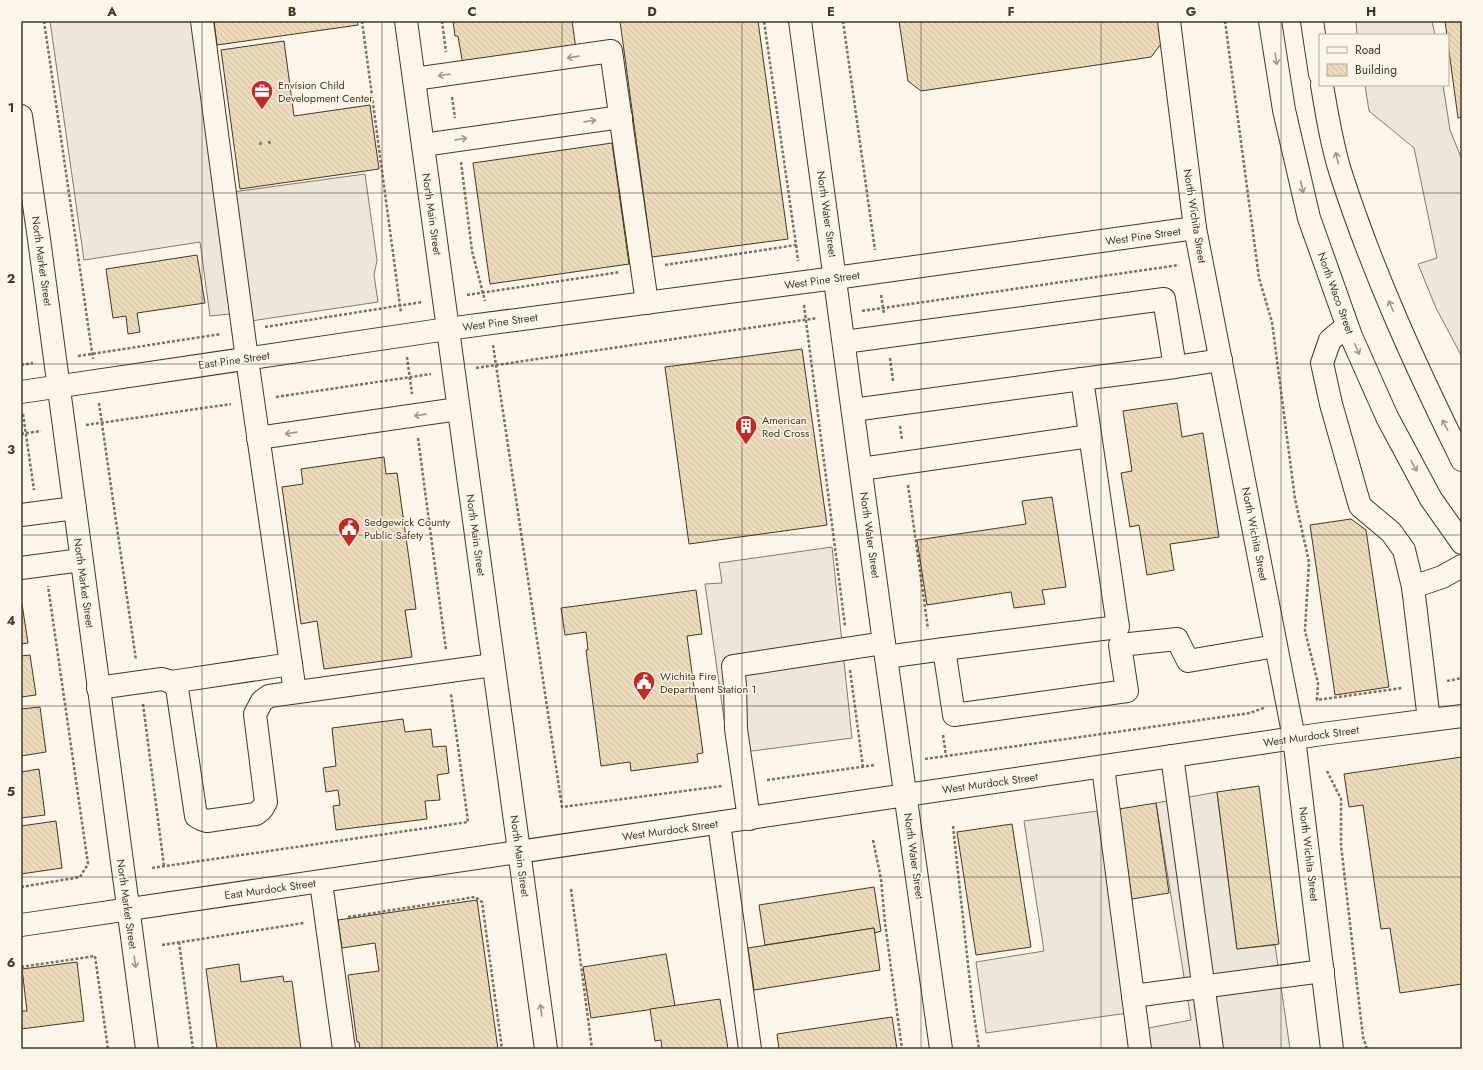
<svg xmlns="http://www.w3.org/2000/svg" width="1483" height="1070" font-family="Jost,sans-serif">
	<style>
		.parking { fill: #ede7d9; stroke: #887966 }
		.building { fill: url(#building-back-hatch); stroke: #4a3520 }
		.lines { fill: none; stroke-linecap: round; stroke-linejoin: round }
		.minor-casing { stroke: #4a3520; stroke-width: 24 }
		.path { stroke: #7f6f5c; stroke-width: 2.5; stroke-dasharray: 3 2; stroke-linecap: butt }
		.minor { stroke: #fbf6e9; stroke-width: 22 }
		.oneway { stroke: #a29684 }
		.grid { fill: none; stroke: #4a3520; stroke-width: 1; stroke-opacity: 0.55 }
		.labels { text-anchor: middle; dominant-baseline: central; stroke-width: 3; stroke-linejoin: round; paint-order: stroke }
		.poi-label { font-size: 11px; fill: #4a3520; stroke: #fbf6e9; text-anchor: start }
		.street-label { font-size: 11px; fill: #4a3520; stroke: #fbf6e9 }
		.neatline { fill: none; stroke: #4a3520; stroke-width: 1.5 }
		.grid-label { font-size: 13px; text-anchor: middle; font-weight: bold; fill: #4a3520 }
	</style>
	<defs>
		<pattern id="building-back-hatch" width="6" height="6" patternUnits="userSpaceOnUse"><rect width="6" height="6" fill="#ecdcbc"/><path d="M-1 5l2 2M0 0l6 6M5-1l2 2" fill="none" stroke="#ccbda1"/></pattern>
	</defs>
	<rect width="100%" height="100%" fill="#fbf6e9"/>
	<g class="parking">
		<polygon points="50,21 194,21 218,194 365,174 377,260 374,275 378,302 231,324 230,314 210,316 200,242 84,260"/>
		<polygon points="1356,21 1432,21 1435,35 1357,35"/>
		<polygon points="1365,85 1443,85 1450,130 1462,160 1462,357 1436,308 1418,264 1437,258 1414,148 1369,111"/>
		<polygon points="832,547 852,738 729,754 705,584 722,583 719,563"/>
		<polygon points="1217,792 1237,949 1275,945 1290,1049 1146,1049 1143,1029 1191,1020 1156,803"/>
		<polygon points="1097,811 1128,1013 986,1033 976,962 1044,951 1024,821"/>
	</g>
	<g class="building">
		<polygon points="214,21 357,21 358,25 217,45"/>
		<polygon points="453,21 572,21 576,49 463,65 458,36 455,36"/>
		<polygon points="620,21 758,21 788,239 652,257"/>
		<polygon points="899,21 1158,21 1161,44 1151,57 921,91 908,81"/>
		<polygon points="1445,21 1462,21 1462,117 1458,118"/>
		<polygon points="284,41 294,116 370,105 379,169 240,189 221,50"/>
		<polygon points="612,143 629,264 490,284 473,163"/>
		<polygon points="197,255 205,303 137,313 140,332 128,334 126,316 113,318 106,269"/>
		<polygon points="802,349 827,525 689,544 665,367"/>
		<polygon points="1177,403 1182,437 1203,433 1219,537 1170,544 1174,570 1147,575 1139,525 1130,527 1121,473 1132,471 1123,411"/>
		<polygon points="384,457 386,474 397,473 416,609 405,610 412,657 324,669 317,621 301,624 282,487 303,484 301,469"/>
		<polygon points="1052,497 1066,587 1042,590 1045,604 1014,608 1011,592 927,605 917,540 1026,524 1022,501"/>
		<polygon points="1351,519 1366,530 1389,687 1335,695 1310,525"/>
		<polygon points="696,590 702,634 687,636 703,753 697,754 698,762 631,771 630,762 601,766 586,650 588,650 586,632 565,635 561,608"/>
		<polygon points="22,604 28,643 21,644 21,605"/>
		<polygon points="30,655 36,695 21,697 21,656"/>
		<polygon points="40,707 46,752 21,756 21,709"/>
		<polygon points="403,719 405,732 431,729 433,747 446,746 449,773 437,775 440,800 425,801 427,819 336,830 333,806 340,805 338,790 326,792 323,768 336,766 332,728"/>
		<polygon points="1462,757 1462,984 1400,993 1390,928 1381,929 1363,805 1349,807 1344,774"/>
		<polygon points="39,769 45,815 21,818 21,772"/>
		<polygon points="1259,786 1279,944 1237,949 1217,792"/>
		<polygon points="1156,803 1169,893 1132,899 1119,809"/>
		<polygon points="56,821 62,868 21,874 21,826"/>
		<polygon points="1012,824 1031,947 976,955 957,832"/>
		<polygon points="874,887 881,931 875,933 874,928 765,945 759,905"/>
		<polygon points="477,900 498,1049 360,1049 359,1042 357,1042 348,975 379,971 375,943 342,948 338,920"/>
		<polygon points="874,928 880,970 754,990 748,948"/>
		<polygon points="666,954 675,1006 591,1018 583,967"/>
		<polygon points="77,962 84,1021 21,1029 21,1011 27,1011 22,969"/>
		<polygon points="239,964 241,982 283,976 284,982 292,981 301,1049 217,1049 206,969"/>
		<polygon points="720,999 728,1049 662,1049 661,1040 655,1041 650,1009"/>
		<polygon points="892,1017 897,1049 779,1049 777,1034"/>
	</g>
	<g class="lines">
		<g class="minor-casing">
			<g id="minor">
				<polyline points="202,21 247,359 295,692"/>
				<polyline points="406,21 546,1049"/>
				<polyline points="800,21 884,643 941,1049"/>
				<polyline points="1169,21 1195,228 1294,738 1332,1049"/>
				<polyline points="1270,21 1284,110 1309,218 1351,336 1387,417 1431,499 1462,543"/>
				<polyline points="1312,21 1320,74"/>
				<polyline points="414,79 611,51 647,303"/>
				<path d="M1322,85C1327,115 1332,146 1341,174C1373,273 1416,367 1462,460"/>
				<polyline points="21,116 39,239 147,1049"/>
				<polyline points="423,145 621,117"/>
				<polyline points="1347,326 1330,340 1322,363 1331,404 1360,506 1391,532 1404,550 1413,587 1442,577 1462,566"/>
				<polyline points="844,342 1164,299 1175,367 1082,379 1118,627 944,649 954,715 1127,691 1120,645 1177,639 1188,661 1276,646"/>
				<polyline points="1175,367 1221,360"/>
				<polyline points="21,392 447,329 835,278 1195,228"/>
				<polyline points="853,410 1082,379"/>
				<polyline points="258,438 458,409"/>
				<polyline points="861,469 1090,436"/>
				<polyline points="21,515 75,508"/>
				<polyline points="21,568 81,560"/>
				<polyline points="1413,587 1429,720"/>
				<polyline points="886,657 944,649"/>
				<polyline points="171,682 291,664"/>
				<polyline points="98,688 162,679 171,682 177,688 196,816 201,819 207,821 256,814 262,809 266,802 255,714 262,701 269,696 493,665"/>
				<polyline points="1172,756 1212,1049"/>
				<polyline points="1103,767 1140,1049"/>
				<polyline points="749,819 736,729 735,685 733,666 884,643"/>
				<polyline points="719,823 750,1049"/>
				<polyline points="321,882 344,1049"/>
				<polyline points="21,925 1322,734 1462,716"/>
				<polyline points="1133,996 1323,971"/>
			</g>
		</g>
		<g class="path">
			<polyline points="44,21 93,359"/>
			<polyline points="362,21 401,313"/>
			<polyline points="442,21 446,52"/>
			<polyline points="843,21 875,250"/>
			<polyline points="1225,21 1259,278 1272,322 1295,499 1309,562 1305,631 1318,683 1317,700 1402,688"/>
			<polyline points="452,97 455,118"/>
			<polyline points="269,141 270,144"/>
			<polyline points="260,142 261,145"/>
			<polyline points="461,162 472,251 485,301"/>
			<polyline points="796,245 798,261"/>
			<polyline points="665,265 796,245 764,21"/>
			<polyline points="467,295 620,272"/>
			<polyline points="881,295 884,314"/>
			<polyline points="804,305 845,626"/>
			<polyline points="862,311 1179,265"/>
			<polyline points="265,327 422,302"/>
			<polyline points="493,345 562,807 722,786"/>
			<polyline points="78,356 221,334"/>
			<polyline points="407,357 412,394"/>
			<polyline points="890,358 893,381"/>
			<polyline points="21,365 33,363"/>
			<polyline points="476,368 817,318"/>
			<polyline points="276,397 431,374"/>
			<polyline points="99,403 136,660"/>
			<polyline points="23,414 34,490"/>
			<polyline points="86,425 231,404"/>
			<polyline points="900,426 902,440"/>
			<polyline points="21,434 41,431"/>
			<polyline points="418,438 446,650"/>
			<polyline points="908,485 928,629"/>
			<polyline points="850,670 863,767"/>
			<polyline points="1447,681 1462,678"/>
			<polyline points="143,704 164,866"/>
			<polyline points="943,735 946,756"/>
			<polyline points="925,759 1250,713 1266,707"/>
			<polyline points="1327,771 1341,799 1341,845 1363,1037 1367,1049"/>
			<polyline points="767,780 875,765"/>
			<polyline points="953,826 972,1001 979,1049"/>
			<polyline points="873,840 881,879 885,923 902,1049"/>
			<polyline points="152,868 468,822 451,694"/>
			<polyline points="21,887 80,877 88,864 48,586"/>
			<polyline points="571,889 592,1049"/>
			<polyline points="348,917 475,897 482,902 502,1049"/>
			<polyline points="179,942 193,1049"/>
			<polyline points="162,945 304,923"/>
			<polyline points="21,967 95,956 108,1049"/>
		</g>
		<use href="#minor" class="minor"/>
	</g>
	<defs><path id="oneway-shaft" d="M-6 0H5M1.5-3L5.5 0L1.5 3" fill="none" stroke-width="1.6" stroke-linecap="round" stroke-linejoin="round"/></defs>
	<g class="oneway">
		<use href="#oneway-shaft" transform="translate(573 57) rotate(172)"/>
		<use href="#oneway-shaft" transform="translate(1276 59) rotate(81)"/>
		<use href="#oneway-shaft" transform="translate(444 75) rotate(172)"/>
		<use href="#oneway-shaft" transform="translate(590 121) rotate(-8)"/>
		<use href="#oneway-shaft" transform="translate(461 139) rotate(-8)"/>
		<use href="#oneway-shaft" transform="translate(1337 158) rotate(-103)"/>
		<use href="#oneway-shaft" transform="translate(1302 187) rotate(77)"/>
		<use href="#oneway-shaft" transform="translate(1391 306) rotate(-113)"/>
		<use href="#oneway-shaft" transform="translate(1357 349) rotate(66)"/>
		<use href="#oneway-shaft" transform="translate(420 415) rotate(172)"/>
		<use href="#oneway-shaft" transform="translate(1445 425) rotate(-117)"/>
		<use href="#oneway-shaft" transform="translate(291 433) rotate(172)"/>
		<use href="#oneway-shaft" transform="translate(1414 466) rotate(61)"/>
		<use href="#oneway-shaft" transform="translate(135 962) rotate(82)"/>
		<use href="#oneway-shaft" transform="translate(541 1010) rotate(-98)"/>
	</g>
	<path class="grid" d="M202,21V1049M382,21V1049M562,21V1049M742,21V1049M921,21V1049M1101,21V1049M1281,21V1049M21,193H1462M21,364H1462M21,535H1462M21,706H1462M21,877H1462"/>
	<defs>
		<g id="office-pin" transform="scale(1.15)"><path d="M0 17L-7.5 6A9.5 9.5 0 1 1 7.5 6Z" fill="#c62828" stroke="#fbf6e9"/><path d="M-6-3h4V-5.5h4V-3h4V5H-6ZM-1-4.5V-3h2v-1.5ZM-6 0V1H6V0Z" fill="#fff"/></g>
		<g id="building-pin" transform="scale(1.15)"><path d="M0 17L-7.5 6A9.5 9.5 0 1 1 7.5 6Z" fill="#c62828" stroke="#fbf6e9"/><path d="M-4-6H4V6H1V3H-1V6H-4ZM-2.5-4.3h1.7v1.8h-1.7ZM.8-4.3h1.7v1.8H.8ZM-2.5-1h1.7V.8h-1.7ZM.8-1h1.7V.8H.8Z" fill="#fff"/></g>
		<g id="civic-pin" transform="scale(1.15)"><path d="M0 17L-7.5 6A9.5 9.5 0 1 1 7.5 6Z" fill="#c62828" stroke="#fbf6e9"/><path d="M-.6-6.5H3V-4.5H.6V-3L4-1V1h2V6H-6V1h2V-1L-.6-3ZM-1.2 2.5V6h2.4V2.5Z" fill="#fff"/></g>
	</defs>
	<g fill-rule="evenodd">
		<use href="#office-pin" x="262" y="91"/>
		<use href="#building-pin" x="746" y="426"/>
		<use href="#civic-pin" x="349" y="528"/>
		<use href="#civic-pin" x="644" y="682"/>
	</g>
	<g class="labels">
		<g class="poi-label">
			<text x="278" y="85">Envision Child<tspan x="278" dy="13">Development Center</tspan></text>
			<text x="762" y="420">American<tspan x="762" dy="13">Red Cross</tspan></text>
			<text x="364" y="522">Sedgewick County<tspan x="364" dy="13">Public Safety</tspan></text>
			<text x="660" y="676">Wichita Fire<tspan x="660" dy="13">Department Station 1</tspan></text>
		</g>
		<g class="street-label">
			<text transform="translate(432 214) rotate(82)">North Main Street</text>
			<text transform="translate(827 214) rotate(82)">North Water Street</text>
			<text transform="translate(1195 216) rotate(81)">North Wichita Street</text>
			<text transform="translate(1143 236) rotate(-8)">West Pine Street</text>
			<text transform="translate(42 261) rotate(82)">North Market Street</text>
			<text transform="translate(822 280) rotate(-8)">West Pine Street</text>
			<text transform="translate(1336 293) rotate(70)">North Waco Street</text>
			<text transform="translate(500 322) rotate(-8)">West Pine Street</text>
			<text transform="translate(234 360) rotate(-8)">East Pine Street</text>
			<text transform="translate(1255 534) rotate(79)">North Wichita Street</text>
			<text transform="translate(476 535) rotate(82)">North Main Street</text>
			<text transform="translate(870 535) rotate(82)">North Water Street</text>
			<text transform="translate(84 583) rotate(82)">North Market Street</text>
			<text transform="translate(1311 736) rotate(-8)">West Murdock Street</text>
			<text transform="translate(990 783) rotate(-8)">West Murdock Street</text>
			<text transform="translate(670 830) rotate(-8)">West Murdock Street</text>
			<text transform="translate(1309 854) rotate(83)">North Wichita Street</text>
			<text transform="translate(520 856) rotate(82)">North Main Street</text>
			<text transform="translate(914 856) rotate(82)">North Water Street</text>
			<text transform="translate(270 889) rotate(-8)">East Murdock Street</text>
			<text transform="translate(127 904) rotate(82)">North Market Street</text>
		</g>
	</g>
	<rect width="1483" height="1070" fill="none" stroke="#fbf6e9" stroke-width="44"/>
	<rect x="1319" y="34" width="130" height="52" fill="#fbf6e9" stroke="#b4a999"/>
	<rect x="1327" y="47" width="20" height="6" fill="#fbf6e9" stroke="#b4a999"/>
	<text x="1355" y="54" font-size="12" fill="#4a3520">Road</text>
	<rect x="1327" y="64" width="20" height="12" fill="url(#building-back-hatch)" stroke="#b4a999"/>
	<text x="1355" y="74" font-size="12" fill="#4a3520">Building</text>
	<rect x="22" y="22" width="1439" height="1026" class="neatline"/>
	<g class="grid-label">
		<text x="112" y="16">A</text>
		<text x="292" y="16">B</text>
		<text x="472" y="16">C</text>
		<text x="652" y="16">D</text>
		<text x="831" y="16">E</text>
		<text x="1011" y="16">F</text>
		<text x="1191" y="16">G</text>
		<text x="1371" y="16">H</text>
		<text x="11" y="112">1</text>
		<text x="11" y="283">2</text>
		<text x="11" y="454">3</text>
		<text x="11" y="625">4</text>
		<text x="11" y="796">5</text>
		<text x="11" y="967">6</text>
	</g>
</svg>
